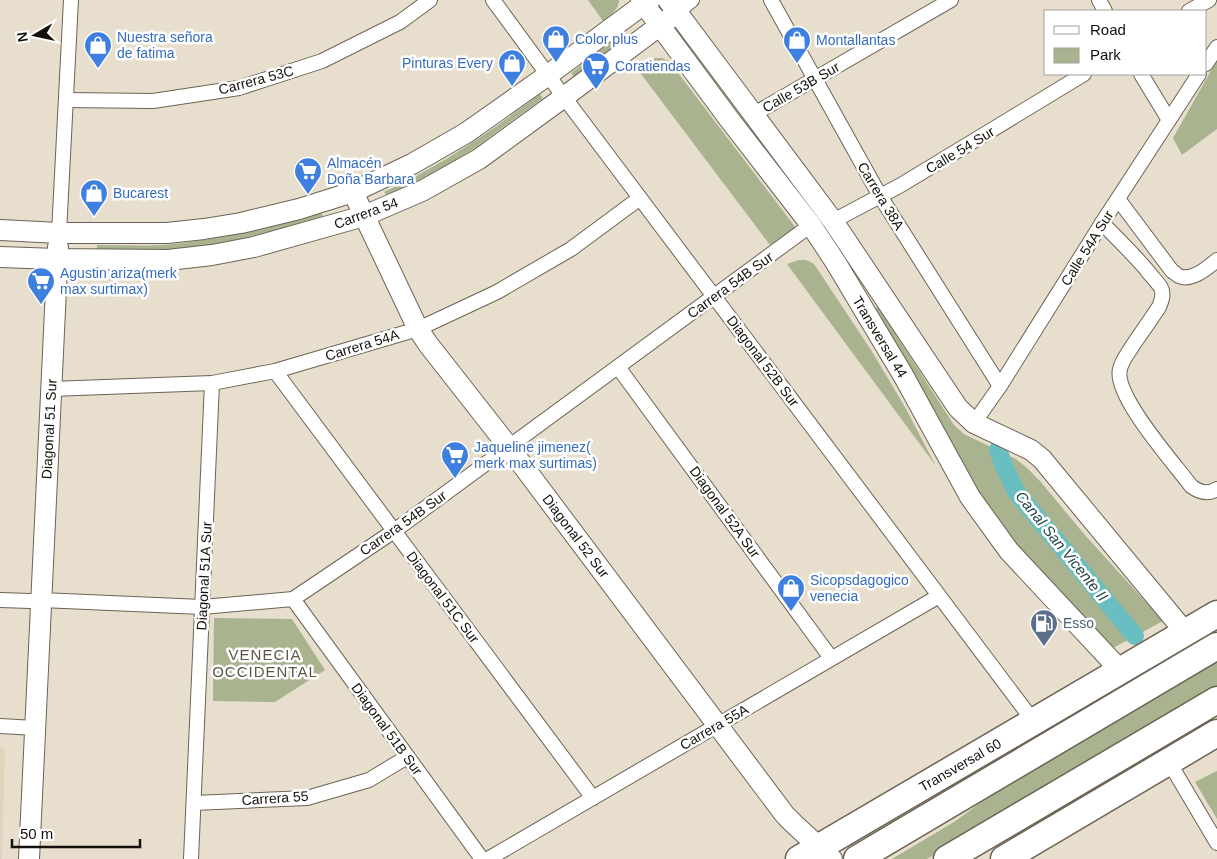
<svg xmlns="http://www.w3.org/2000/svg" width="1217" height="859" font-family="Helvetica,sans-serif">
	<style>
		.built { fill: #e2d4bc }
		.green { fill: #a9b38f }
		.lines { fill: none; stroke-linecap: round; stroke-linejoin: round }
		.canal { stroke: #69bec1; stroke-width: 18 }
		.street-casing { stroke: #6c6354; stroke-width: 16 }
		.secondary-casing { stroke: #6c6354; stroke-width: 22 }
		.highway-casing { stroke: #6c6354; stroke-width: 29 }
		.street { stroke: #fff; stroke-width: 14 }
		.secondary { stroke: #fff; stroke-width: 20 }
		.highway { stroke: #fff; stroke-width: 26 }
		.labels { text-anchor: middle; dominant-baseline: central; stroke-width: 5; stroke-linejoin: round; paint-order: stroke }
		.shop-label { font-size: 14px; fill: #366cbe; stroke: #fff; text-anchor: start }
		.street-label { font-size: 14px; fill: #14110b; stroke: #fff }
		.service-label { font-size: 14px; fill: #4e5e75; stroke: #fff; text-anchor: start }
		.water-label { font-size: 15px; font-style: italic; fill: #1d4546; stroke: #fff }
		.neighbourhood-label { font-size: 15px; letter-spacing: 1px; fill: #5f5648; stroke: #fff }
	</style>
	<rect width="100%" height="100%" fill="#e8decd"/>
	<polygon class="built" points="0,747 5,748 2,859 0,859"/>
	<g class="green">
		<path d="M588,0H619C619,10 610,15 603,21Z"/>
		<polygon points="623,32 627,37 574,77 571,73"/>
		<polygon points="655,58 662,58 669,61 796,228 770,245 638,70"/>
		<polygon points="1217,60 1217,129 1182,155 1173,138"/>
		<path d="M540,94L543,98L469,152L429,176L387,196L384,192C398,185 412,179 425,171C466,149 503,122 540,94Z"/>
		<path d="M322,213L323,218C276,230 229,244 181,249C153,251 125,251 97,251V245C125,245 154,247 182,243C230,237 276,225 322,213Z"/>
		<polygon points="799,260 806,260 814,264 871,350 905,407 936,466 787,264"/>
		<polygon points="878,307 954,425 964,434 1016,459 1027,468 1040,481 1084,534 1163,621 1113,648 1014,542 985,502 874,309"/>
		<polygon points="214,618 292,619 325,670 275,702 213,701"/>
		<polygon points="1217,658 1217,688 927,859 892,859 957,820 1008,782"/>
		<polygon points="1217,771 1217,819 1195,782"/>
	</g>
	<g class="lines">
		<polyline class="canal" points="998,450 1006,471 1017,493 1135,636"/>
		<g class="street-casing">
			<g id="street">
				<polyline points="493,0 564,97 1034,722"/>
				<polyline points="771,0 880,196 1000,386"/>
				<polyline points="1099,0 1105,11"/>
				<polyline points="1189,11 1209,0"/>
				<polyline points="677,12 692,0"/>
				<polyline points="1206,64 1217,47"/>
				<polyline points="1141,74 1169,120"/>
				<polyline points="66,100 153,101 239,88 322,61 400,22 430,0"/>
				<polyline points="754,114 951,0"/>
				<path d="M1118,199L1172,271C1175,273 1177,275 1179,276C1192,282 1208,267 1217,260"/>
				<polyline points="833,221 901,185 1084,74"/>
				<path d="M1102,223C1117,238 1132,253 1146,269C1150,275 1157,281 1161,288C1164,294 1162,300 1159,307C1151,319 1142,332 1133,345C1129,352 1122,360 1120,369C1113,395 1174,463 1191,486C1199,492 1207,495 1217,489"/>
				<polyline points="59,233 71,0"/>
				<polyline points="618,367 831,658"/>
				<polyline points="275,371 593,798"/>
				<polyline points="51,389 212,383 275,371 418,329 497,292 571,249 640,198"/>
				<polyline points="974,423 1000,386 1102,223 1199,74"/>
				<polyline points="293,599 482,859"/>
				<polyline points="0,600 30,601 41,600 202,607 293,599 394,531 811,225"/>
				<polyline points="0,726 35,728"/>
				<polyline points="1169,762 1217,843"/>
				<polyline points="194,803 307,798 369,780 407,757"/>
				<polyline points="191,859 212,383"/>
				<polyline points="488,859 939,596"/>
			</g>
		</g>
		<g class="secondary-casing">
			<g id="secondary">
				<polyline points="641,0 729,119 811,225 836,263 903,375 970,497 1009,551 1121,671"/>
				<polyline points="668,0 833,221 958,408 974,423 1031,450 1042,459 1185,632"/>
				<polyline points="353,192 418,329 428,344 508,446 785,815 794,824 832,859"/>
				<polyline points="0,230 59,233 167,233 204,229 241,223 299,209 353,192 412,164 466,133 548,75 644,4 650,0"/>
				<polyline points="0,257 57,259 168,260 212,255 254,247 364,216 422,191 479,159 564,97 670,18"/>
				<polyline points="29,859 58,247"/>
			</g>
		</g>
		<g class="highway-casing">
			<g id="highway">
				<polyline points="799,859 1217,614"/>
				<polyline points="857,859 1217,646"/>
				<polyline points="947,859 1217,700"/>
				<polyline points="1004,859 1217,733"/>
			</g>
		</g>
		<use href="#street" class="street"/>
		<use href="#secondary" class="secondary"/>
		<use href="#highway" class="highway"/>
	</g>
	<defs>
		<g id="shop-pin" transform="scale(1.4375)"><path d="M0 17L-7.5 6A9.5 9.5 0 1 1 7.5 6Z" fill="#3f7fe0" stroke="#fff"/><path d="M-5-2.5h2.3a2.7 3.5 0 0 1 5.4 0H5L5.5 6h-11ZM-1.5-2.5h3a1.5 2.3 0 0 0-3 0Z" fill="#fff"/></g>
		<g id="supermarket-pin" transform="scale(1.4375)"><path d="M0 17L-7.5 6A9.5 9.5 0 1 1 7.5 6Z" fill="#3f7fe0" stroke="#fff"/><path d="M-6-5.5h2.5l.6 2H6L4.5 2H-2.5L-4.4-4H-6ZM-1.5 3.2a1.3 1.3 0 1 0 .1 0ZM3 3.2a1.3 1.3 0 1 0 .1 0Z" fill="#fff"/></g>
		<g id="fuel-pin" transform="scale(1.4375)"><path d="M0 17L-7.5 6A9.5 9.5 0 1 1 7.5 6Z" fill="#5c6f8a" stroke="#fff"/><path d="M-5.5-6h7V0h2V4h1.3V-2.5L3-4.5l.8-.8L6-3V5H2.5V1h-1V6h-7ZM-4.2-4.7v3.2H.2V-4.7Z" fill="#fff"/></g>
	</defs>
	<g fill-rule="evenodd">
		<use href="#shop-pin" x="556" y="39"/>
		<use href="#shop-pin" x="797" y="40"/>
		<use href="#shop-pin" x="98" y="45"/>
		<use href="#shop-pin" x="512" y="63"/>
		<use href="#supermarket-pin" x="596" y="66"/>
		<use href="#supermarket-pin" x="308" y="171"/>
		<use href="#shop-pin" x="94" y="193"/>
		<use href="#supermarket-pin" x="41" y="281"/>
		<use href="#supermarket-pin" x="455" y="455"/>
		<use href="#shop-pin" x="791" y="588"/>
		<use href="#fuel-pin" x="1044" y="623"/>
	</g>
	<g class="labels">
		<g class="shop-label">
			<text x="117" y="37">Nuestra señora<tspan x="117" dy="16">de fatima</tspan></text>
			<text x="575" y="39">Color plus</text>
			<text x="816" y="40">Montallantas</text>
			<text x="493" y="63" text-anchor="end">Pinturas Every</text>
			<text x="615" y="66">Coratiendas</text>
			<text x="327" y="163">Almacén<tspan x="327" dy="16">Doña Barbara</tspan></text>
			<text x="113" y="193">Bucarest</text>
			<text x="60" y="273">Agustin ariza(merk<tspan x="60" dy="16">max surtimax)</tspan></text>
			<text x="474" y="447">Jaqueline jimenez(<tspan x="474" dy="16">merk max surtimas)</tspan></text>
			<text x="810" y="580">Sicopsdagogico<tspan x="810" dy="16">venecia</tspan></text>
		</g>
		<g class="street-label">
			<text transform="translate(256 80) rotate(-15)">Carrera 53C</text>
			<text transform="translate(801 87) rotate(-30)">Calle 53B Sur</text>
			<text transform="translate(960 150) rotate(-31)">Calle 54 Sur</text>
			<text transform="translate(881 196) rotate(59)">Carrera 38A</text>
			<text transform="translate(366 213) rotate(-20)">Carrera 54</text>
			<text transform="translate(1087 248) rotate(-58)">Calle 54A Sur</text>
			<text transform="translate(730 285) rotate(-36)">Carrera 54B Sur</text>
			<text transform="translate(880 337) rotate(59)">Transversal 44</text>
			<text transform="translate(362 345) rotate(-17)">Carrera 54A</text>
			<text transform="translate(763 361) rotate(53)">Diagonal 52B Sur</text>
			<text transform="translate(49 429) rotate(-87)">Diagonal 51 Sur</text>
			<text transform="translate(725 512) rotate(54)">Diagonal 52A Sur</text>
			<text transform="translate(403 523) rotate(-35)">Carrera 54B Sur</text>
			<text transform="translate(576 536) rotate(53)">Diagonal 52 Sur</text>
			<text transform="translate(204 576) rotate(-87)">Diagonal 51A Sur</text>
			<text transform="translate(443 597) rotate(53)">Diagonal 51C Sur</text>
			<text transform="translate(714 727) rotate(-30)">Carrera 55A</text>
			<text transform="translate(387 729) rotate(54)">Diagonal 51B Sur</text>
			<text transform="translate(960 765) rotate(-30)">Transversal 60</text>
			<text transform="translate(275 798) rotate(-4)">Carrera 55</text>
		</g>
		<g class="service-label">
			<text x="1063" y="623">Esso</text>
		</g>
		<g class="water-label">
			<text transform="translate(1062 546) rotate(51)">Canal San Vicente II</text>
		</g>
		<g class="neighbourhood-label">
			<text x="265" y="654">VENECIA<tspan x="265" dy="17">OCCIDENTAL</tspan></text>
		</g>
	</g>
	<rect x="1044" y="10" width="162" height="65" fill="#ffffff" stroke="#a1a09d"/>
	<rect x="1054" y="26" width="25" height="8" fill="#ffffff" stroke="#a1a09d"/>
	<text x="1090" y="35" font-size="15" fill="#14110b">Road</text>
	<rect x="1054" y="48" width="25" height="15" fill="#a9b38f" stroke="#a1a09d"/>
	<text x="1090" y="60" font-size="15" fill="#14110b">Park</text>
	<g transform="translate(35 35) rotate(261)" stroke="#ffffff" stroke-width="4" paint-order="stroke">
	<path d="M0-4L9 19L0 12L-9 19Z" fill="#14110b"/>
	<text y="-8" font-size="14" font-weight="bold" text-anchor="middle" fill="#14110b">N</text>
	</g>
	<path d="M12 839v8h128v-8" fill="none" stroke="#14110b" stroke-width="2.5"/>
	<text x="20" y="839" font-size="15" fill="#14110b" stroke="#ffffff" stroke-width="4" paint-order="stroke">50 m</text>
</svg>
